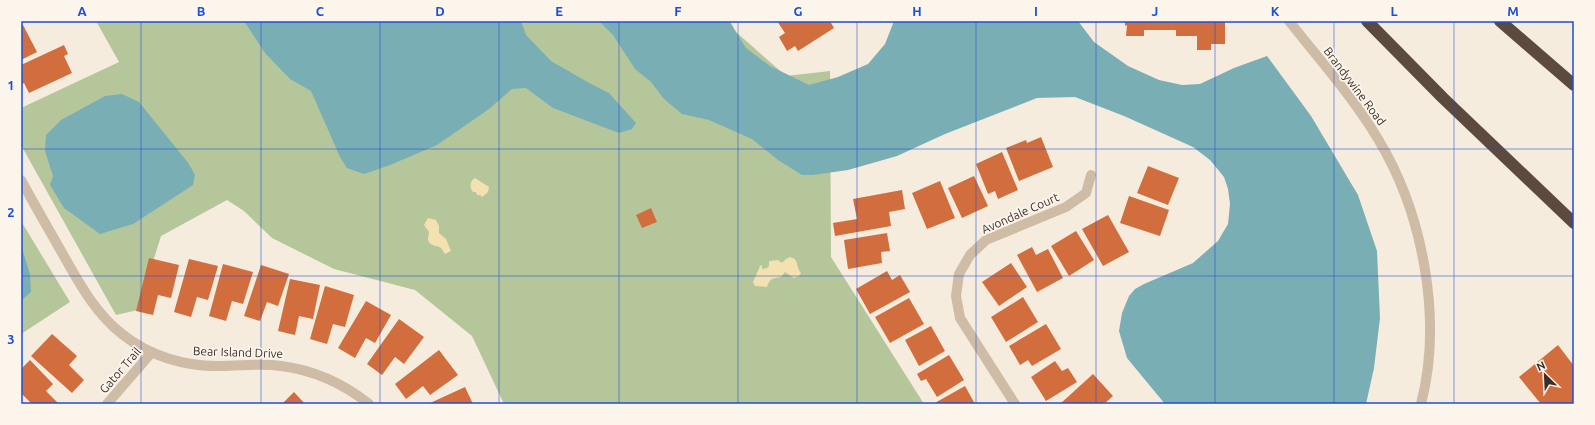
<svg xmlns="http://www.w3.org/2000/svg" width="1595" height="425" font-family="Ubuntu,sans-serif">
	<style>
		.green { fill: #b5c69b }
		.sand { fill: #f3e1b1 }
		.water { fill: #79aeb5 }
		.building { fill: #d26d3e }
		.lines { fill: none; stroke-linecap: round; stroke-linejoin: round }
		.street { stroke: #cfbca7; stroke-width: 10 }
		.highway { stroke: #5d4a3f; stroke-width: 12 }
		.grid { fill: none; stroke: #1d4ed8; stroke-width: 1; stroke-opacity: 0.55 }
		.labels { text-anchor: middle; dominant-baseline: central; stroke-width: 3.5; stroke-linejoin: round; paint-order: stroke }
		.street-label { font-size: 12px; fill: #3b3029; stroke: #fcf5eb }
		.neatline { fill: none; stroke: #1d4ed8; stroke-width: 1.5 }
		.grid-label { font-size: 13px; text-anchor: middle; font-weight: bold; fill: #1d4ed8 }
	</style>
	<rect width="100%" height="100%" fill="#f5ecdd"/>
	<g class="green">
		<polygon points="96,21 730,21 736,32 786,76 830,71 831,257 924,404 504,404 472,336 415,290 334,269 272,238 244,211 227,200 161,236 138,310 116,315 21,145 21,108 119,62"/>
		<polygon points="21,221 70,302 21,334"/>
	</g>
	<g class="sand">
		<path d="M475,178L489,187L488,192L482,197L480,195H477L476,192H473C469,187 470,181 475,178Z"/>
		<path d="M428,218L436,220L439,226V233L446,239L451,251L445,254L441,248C437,245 428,246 428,239C428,237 429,234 429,232L424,225Z"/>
		<path d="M790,257L795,259C798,264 797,268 801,273L799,276L794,278L785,272L781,277C772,279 771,277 767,287L755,286L753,282L760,266L762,265V269L767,268L769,266V261L778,260L782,263L786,259Z"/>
	</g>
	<g class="water">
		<polygon points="244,21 521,21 526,35 551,61 591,84 609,93 636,123 632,129 619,133 553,108 526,88 512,89 489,109 437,145 390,165 364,174 347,168 340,157 311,91 290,79 265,53"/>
		<polygon points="599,21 729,21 746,48 770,66 809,85 838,77 868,64 885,44 894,21 1078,21 1094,42 1128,66 1159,80 1182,85 1200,84 1234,68 1267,56 1311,116 1358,195 1377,251 1380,318 1374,368 1366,404 1165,404 1127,358 1119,331 1122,313 1129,296 1135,289 1144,284 1193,263 1218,241 1228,224 1230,204 1228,189 1224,177 1210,160 1193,147 1124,116 1075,97 1037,98 945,134 897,156 848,170 813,175 802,175 778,160 752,139 709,120 682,114 664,99 651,82 635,69 613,35"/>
		<polygon points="122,94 139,102 189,164 195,175 193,185 133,224 100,234 64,208 50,185 53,176 45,151 46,135 61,120 105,96"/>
		<polygon points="21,245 30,274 31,292 21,301"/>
	</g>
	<g class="building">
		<polygon points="777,21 830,21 834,28 798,51 795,46 787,51 779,37 785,33"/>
		<polygon points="1125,21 1225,21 1225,44 1211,44 1211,50 1197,50 1197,36 1176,36 1176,30 1144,30 1144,36 1126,36 1127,25 1125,26"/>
		<polygon points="23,25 37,52 21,60 21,26"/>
		<polygon points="64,45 68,54 64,56 72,73 29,93 24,83 21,85 21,65"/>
		<polygon points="1041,137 1053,167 1019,181 1006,148 1026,140 1027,143"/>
		<polygon points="1002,152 1018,190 998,199 995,191 988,194 976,164"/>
		<polygon points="1148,166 1179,178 1168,205 1137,193"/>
		<polygon points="974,176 988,206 962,218 948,188"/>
		<polygon points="940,181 955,218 927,229 912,193"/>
		<polygon points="902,190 905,209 889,212 891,226 835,236 833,223 857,219 853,199"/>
		<polygon points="1129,196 1169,210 1160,236 1120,223"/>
		<polygon points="651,208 657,222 642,228 636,215"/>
		<polygon points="1108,215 1129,252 1103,266 1082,229"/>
		<polygon points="1076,231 1094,260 1069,276 1051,246"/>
		<polygon points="887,233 890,251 881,252 882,263 848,269 844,240"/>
		<polygon points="1032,247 1036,255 1048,249 1063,278 1037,292 1017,255"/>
		<polygon points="149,258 179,265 171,298 158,295 153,315 136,311"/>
		<polygon points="189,259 218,266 208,300 197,297 191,317 174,312"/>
		<polygon points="1011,263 1027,287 999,306 982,282"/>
		<polygon points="223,264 253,272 243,304 232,301 226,321 209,316"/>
		<polygon points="261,265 289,274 278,306 267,302 260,321 244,316"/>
		<polygon points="887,271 892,280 900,275 910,292 870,314 856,289"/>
		<polygon points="290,279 320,285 313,319 299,316 295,335 278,331"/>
		<polygon points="325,286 354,295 345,327 333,324 327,344 310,339"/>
		<polygon points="1023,297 1038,322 1006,342 991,317"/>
		<polygon points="909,298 924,324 890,343 875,317"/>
		<polygon points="366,301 391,315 375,343 366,338 355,358 338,348"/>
		<polygon points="399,319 424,337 404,364 395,357 382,375 367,364"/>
		<polygon points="1046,324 1061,349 1032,366 1028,360 1020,365 1009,346"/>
		<polygon points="931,326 945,351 919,366 905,340"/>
		<polygon points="52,334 77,356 69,365 84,380 72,393 31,356"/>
		<polygon points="1558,345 1574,366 1574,404 1541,404 1519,377"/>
		<polygon points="439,350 458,375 430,395 423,386 406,399 395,384"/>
		<polygon points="949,355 964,380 937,397 926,379 921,381 917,374"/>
		<polygon points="30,360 53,384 46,391 59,404 32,404 21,393 21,369"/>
		<polygon points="1055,361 1062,371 1068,368 1077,382 1046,401 1031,377"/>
		<polygon points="1093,374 1113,396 1104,404 1060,404"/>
		<polygon points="965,386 975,404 933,404"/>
		<polygon points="465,387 473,404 428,404"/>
		<polygon points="294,392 305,404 282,404"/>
	</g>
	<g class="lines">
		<g class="street">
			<path d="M1289,21C1319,59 1353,97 1378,139C1423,213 1443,319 1421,404"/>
			<path d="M21,180C34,204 48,228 61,251C78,281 94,312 122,334C149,356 186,367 221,366C241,366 261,363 281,366C313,370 344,384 369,404"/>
			<polyline points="107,404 152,352"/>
			<polyline points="1015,404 960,318 956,296 959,274 970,255 986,240 1066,207 1086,193 1091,175"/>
		</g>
		<g class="highway">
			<polyline points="1367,21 1443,98 1574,223"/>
			<polyline points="1500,21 1574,85"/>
		</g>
	</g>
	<path class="grid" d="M141,21V404M261,21V404M380,21V404M499,21V404M619,21V404M738,21V404M857,21V404M976,21V404M1096,21V404M1215,21V404M1334,21V404M1454,21V404M21,149H1574M21,276H1574"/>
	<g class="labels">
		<g class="street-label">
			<text transform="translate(1355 86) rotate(53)">Brandywine Road</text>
			<text transform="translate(1020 213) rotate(-24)">Avondale Court</text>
			<text transform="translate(238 352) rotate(2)">Bear Island Drive</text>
			<text transform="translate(120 370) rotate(-49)">Gator Trail</text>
		</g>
	</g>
	<rect width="1595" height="425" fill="none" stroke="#fcf5eb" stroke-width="44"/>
	<g transform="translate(1545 375) rotate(336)" stroke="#fcf5eb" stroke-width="3" paint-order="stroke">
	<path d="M0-3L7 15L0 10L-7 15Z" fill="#3b3029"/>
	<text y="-6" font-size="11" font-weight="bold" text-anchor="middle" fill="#3b3029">N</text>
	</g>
	<rect x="22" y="22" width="1551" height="381" class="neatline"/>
	<g class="grid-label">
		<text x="82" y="16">A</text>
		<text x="201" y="16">B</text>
		<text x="320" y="16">C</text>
		<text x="440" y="16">D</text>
		<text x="559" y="16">E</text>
		<text x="678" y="16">F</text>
		<text x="798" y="16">G</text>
		<text x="917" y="16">H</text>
		<text x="1036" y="16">I</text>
		<text x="1155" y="16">J</text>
		<text x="1275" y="16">K</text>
		<text x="1394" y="16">L</text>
		<text x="1513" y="16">M</text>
		<text x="11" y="90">1</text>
		<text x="11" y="217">2</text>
		<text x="11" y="344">3</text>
	</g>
</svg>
